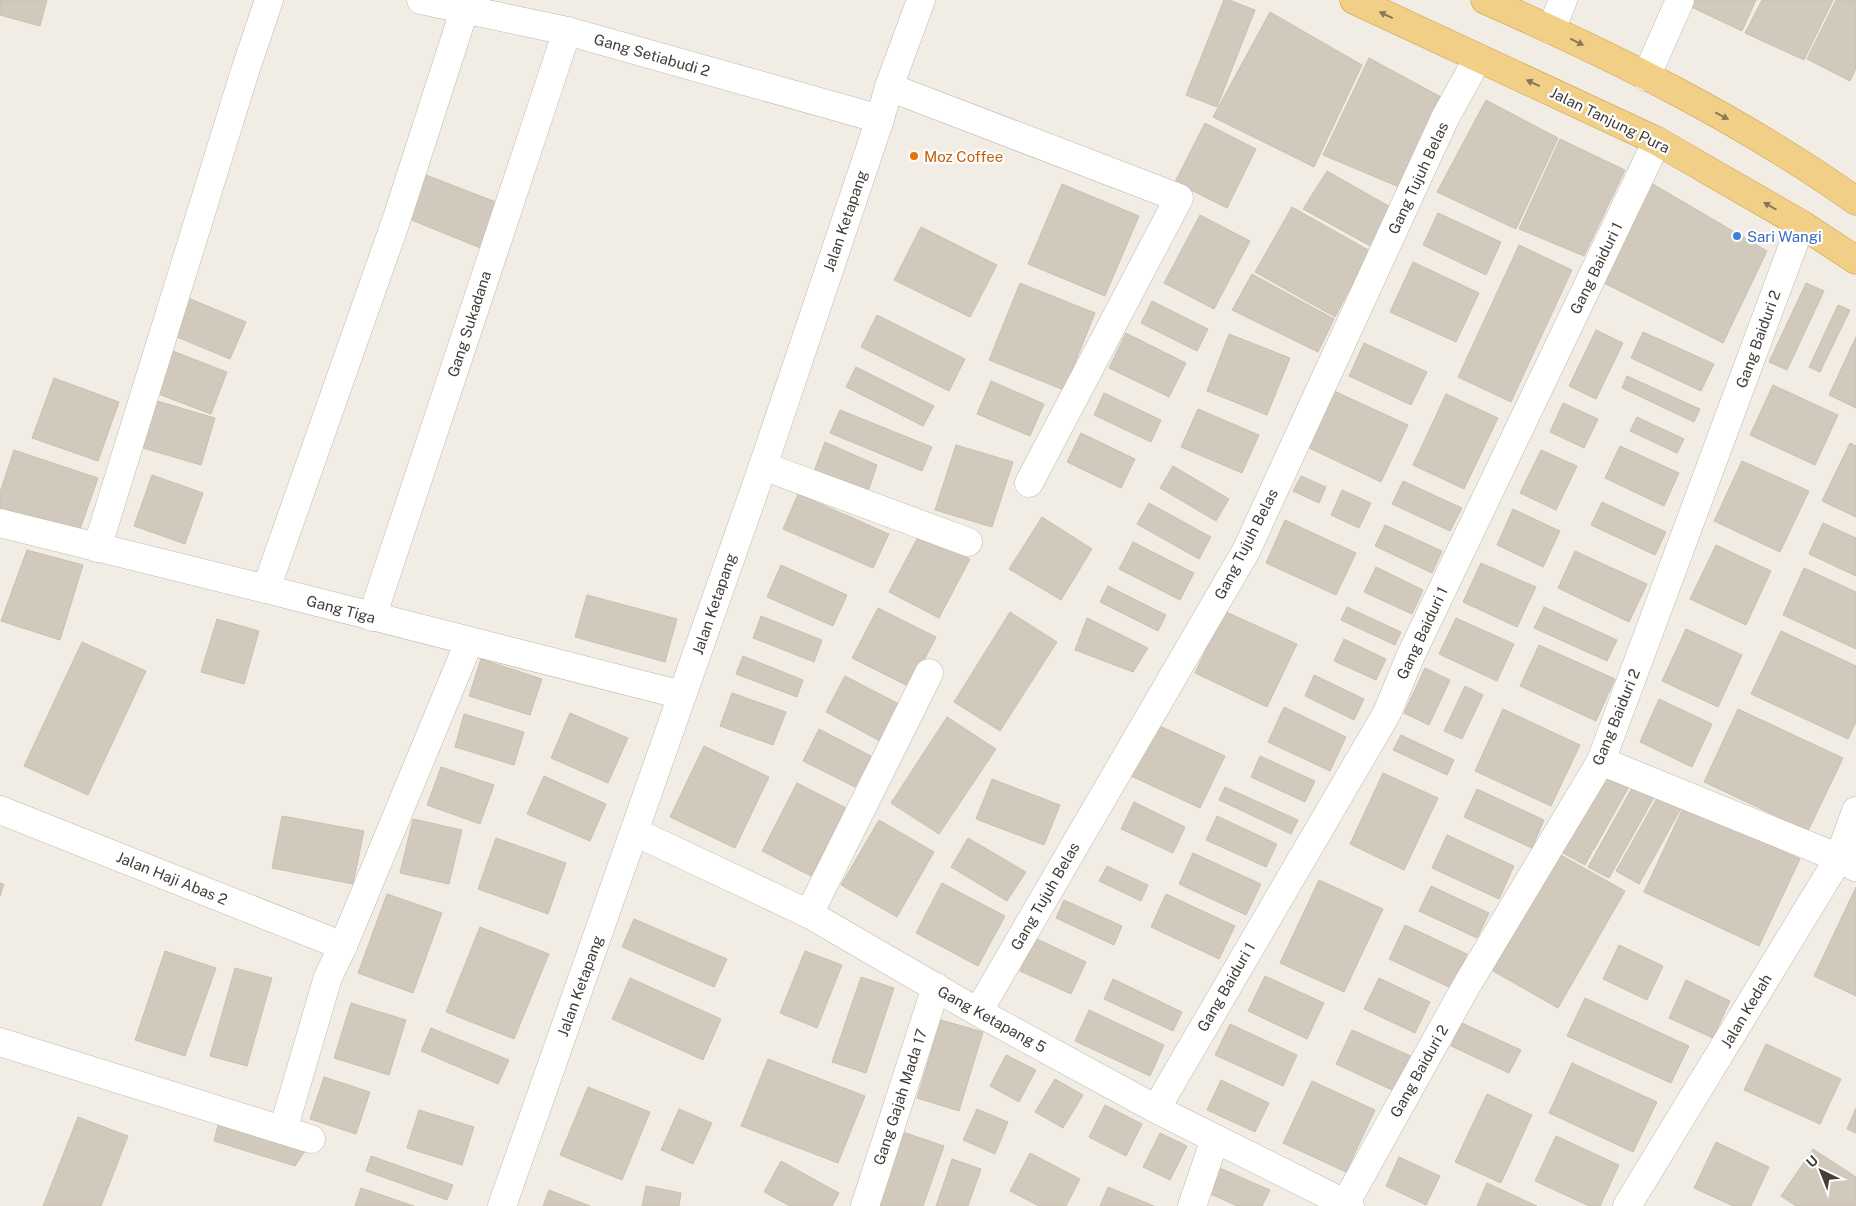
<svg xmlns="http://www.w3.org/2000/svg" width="1856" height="1206" font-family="'Public Sans',sans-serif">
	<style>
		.building { fill: #d1c9bc; stroke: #cbc0b0 }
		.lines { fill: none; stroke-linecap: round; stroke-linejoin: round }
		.minor-casing { stroke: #beb8ac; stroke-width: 29 }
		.trunk-casing { stroke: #cd9944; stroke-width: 29 }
		.minor { stroke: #fff; stroke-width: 28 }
		.trunk { stroke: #f2cf87; stroke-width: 28 }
		.oneway { fill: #897756 }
		.food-dot { fill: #e8710a; stroke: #fff; stroke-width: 2 }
		.shop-dot { fill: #3f7fe0; stroke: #fff; stroke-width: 2 }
		.labels { text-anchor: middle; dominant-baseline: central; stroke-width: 4.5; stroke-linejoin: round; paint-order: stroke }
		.street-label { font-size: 15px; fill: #433d36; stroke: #fff }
		.food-label { font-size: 15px; fill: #c56008; stroke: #fff; text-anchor: start }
		.shop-label { font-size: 15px; fill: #366cbe; stroke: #fff; text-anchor: start }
	</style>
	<rect width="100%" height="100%" fill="#f1ede5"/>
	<g class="building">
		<polygon points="0,0 47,0 40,26 0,15"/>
		<polygon points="1224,0 1229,0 1255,10 1217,107 1186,95"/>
		<polygon points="1687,0 1756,0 1742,31 1685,4"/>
		<polygon points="1762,0 1833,0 1804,60 1745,33"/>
		<polygon points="1836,0 1856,0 1856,68 1850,81 1807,59"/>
		<polygon points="1270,12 1362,65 1314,167 1213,117"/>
		<polygon points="1369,58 1443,98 1399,187 1323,155"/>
		<polygon points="1486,100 1558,138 1516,229 1437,192"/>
		<polygon points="1205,123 1256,149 1227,208 1175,182"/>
		<polygon points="1560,139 1625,170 1584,256 1519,229"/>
		<polygon points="1327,171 1394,209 1374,248 1303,209"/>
		<polygon points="426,175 501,204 483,249 409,219"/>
		<polygon points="1646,180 1767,251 1723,343 1600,281"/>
		<polygon points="1062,184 1139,216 1105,296 1028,264"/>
		<polygon points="1292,207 1370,251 1335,317 1255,272"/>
		<polygon points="1438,213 1501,242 1486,275 1423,245"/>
		<polygon points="1200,215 1250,241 1214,309 1164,283"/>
		<polygon points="921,227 997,265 970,317 894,280"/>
		<polygon points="1519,245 1572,270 1511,402 1458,377"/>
		<polygon points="1413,262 1479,293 1456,342 1390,312"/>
		<polygon points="1252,274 1334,319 1318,352 1232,310"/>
		<polygon points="1020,283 1095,313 1064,390 989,360"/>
		<polygon points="1806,283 1824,291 1787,370 1769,362"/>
		<polygon points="188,298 246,322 230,359 172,335"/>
		<polygon points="1152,301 1208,329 1197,351 1141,323"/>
		<polygon points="1838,305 1850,310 1820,372 1809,367"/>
		<polygon points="877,315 965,359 949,391 861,347"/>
		<polygon points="1596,330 1623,343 1596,399 1569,386"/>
		<polygon points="1643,332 1714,364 1701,391 1631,358"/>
		<polygon points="1126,333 1186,363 1169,397 1109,368"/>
		<polygon points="1229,334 1290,358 1267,415 1207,391"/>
		<polygon points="1856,337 1856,408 1829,395"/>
		<polygon points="1364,343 1427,372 1411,405 1349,376"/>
		<polygon points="170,350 227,372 211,414 153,392"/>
		<polygon points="856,367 934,406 923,426 846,387"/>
		<polygon points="1627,376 1700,409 1694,422 1622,388"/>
		<polygon points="54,378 119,402 98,461 32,438"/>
		<polygon points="991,381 1044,404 1030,436 977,414"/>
		<polygon points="1773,385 1838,415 1815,465 1750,435"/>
		<polygon points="1332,390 1408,425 1381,482 1305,446"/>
		<polygon points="1104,393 1161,420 1151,442 1094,415"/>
		<polygon points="1446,394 1498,418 1464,489 1413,465"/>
		<polygon points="147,398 215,418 201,465 133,445"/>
		<polygon points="1563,403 1598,419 1584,448 1550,432"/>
		<polygon points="1198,409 1259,435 1242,473 1181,447"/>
		<polygon points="840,410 932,447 922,471 830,433"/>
		<polygon points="1637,417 1684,439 1677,453 1630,431"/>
		<polygon points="1081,433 1135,459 1121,488 1067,462"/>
		<polygon points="825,442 877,465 866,498 813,474"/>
		<polygon points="1850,443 1856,446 1856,517 1822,501"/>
		<polygon points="956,445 1013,462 992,527 935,510"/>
		<polygon points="1620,446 1679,473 1664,506 1605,478"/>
		<polygon points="14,450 98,478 77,538 0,511 0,492"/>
		<polygon points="1541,450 1577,466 1556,510 1520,493"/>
		<polygon points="1742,461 1809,491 1780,552 1714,521"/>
		<polygon points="1173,466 1229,499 1216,521 1160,488"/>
		<polygon points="152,475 203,493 185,544 134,526"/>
		<polygon points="1301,476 1326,487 1319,503 1293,491"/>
		<polygon points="1403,481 1462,508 1450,531 1392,504"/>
		<polygon points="1342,490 1371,503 1359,528 1331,515"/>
		<polygon points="798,494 889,534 873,568 783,529"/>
		<polygon points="1602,502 1666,532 1655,555 1591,525"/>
		<polygon points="1149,503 1211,537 1199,559 1137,524"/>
		<polygon points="1513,509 1560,531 1543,567 1497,545"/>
		<polygon points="1042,517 1092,549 1061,600 1009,569"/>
		<polygon points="1285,520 1356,553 1336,595 1266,563"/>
		<polygon points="1823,523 1856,538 1856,576 1809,554"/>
		<polygon points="1385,525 1442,551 1432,573 1375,546"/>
		<polygon points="920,533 970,559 939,618 889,592"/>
		<polygon points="1133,542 1194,573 1180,600 1119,569"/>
		<polygon points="1716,545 1771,571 1746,625 1690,599"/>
		<polygon points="27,550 83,565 60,640 1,621"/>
		<polygon points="1575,551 1647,584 1629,622 1558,588"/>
		<polygon points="1481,563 1536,587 1517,627 1463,602"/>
		<polygon points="781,565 847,595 833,626 767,597"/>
		<polygon points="1376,567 1423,590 1412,614 1364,592"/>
		<polygon points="1804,568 1856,592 1856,649 1783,615"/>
		<polygon points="1108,586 1166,615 1158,631 1100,602"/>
		<polygon points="587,595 677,619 665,662 575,637"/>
		<polygon points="1347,607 1401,632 1395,645 1341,620"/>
		<polygon points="1544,607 1617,640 1607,661 1534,628"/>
		<polygon points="878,608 936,637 910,687 852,658"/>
		<polygon points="1224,611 1297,644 1267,707 1195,673"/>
		<polygon points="1010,612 1057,642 1000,731 954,702"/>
		<polygon points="761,616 822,640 814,662 753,638"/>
		<polygon points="1087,618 1148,648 1133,672 1075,650"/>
		<polygon points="1456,618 1514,644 1497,681 1439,654"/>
		<polygon points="217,619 259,631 244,684 201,672"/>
		<polygon points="1686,629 1742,655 1718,707 1662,681"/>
		<polygon points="1781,631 1856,666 1856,722 1848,739 1751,694"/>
		<polygon points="1344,639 1386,659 1376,680 1334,661"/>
		<polygon points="82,642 146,671 88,795 24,766"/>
		<polygon points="1539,645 1615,679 1596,721 1520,686"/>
		<polygon points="743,656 803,680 797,697 736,674"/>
		<polygon points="481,659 542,679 530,715 469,696"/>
		<polygon points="1425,668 1450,680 1429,725 1404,713"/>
		<polygon points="1314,675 1364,699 1354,720 1305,696"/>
		<polygon points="845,676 899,704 880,741 826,712"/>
		<polygon points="1465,686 1483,695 1462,739 1444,731"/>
		<polygon points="732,693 786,712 773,745 720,726"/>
		<polygon points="1659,699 1712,724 1692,767 1640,742"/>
		<polygon points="1284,707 1346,737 1330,771 1268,742"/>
		<polygon points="1503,709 1580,745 1551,806 1475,771"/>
		<polygon points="1738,709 1843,758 1808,831 1704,782"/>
		<polygon points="570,713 628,738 608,783 551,758"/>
		<polygon points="464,714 524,732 514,765 455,747"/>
		<polygon points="947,717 996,749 939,834 891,803"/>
		<polygon points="1153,723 1225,756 1200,808 1129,775"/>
		<polygon points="819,729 871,756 855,787 803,761"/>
		<polygon points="1401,735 1454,760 1447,775 1393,750"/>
		<polygon points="704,746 769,777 735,848 670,817"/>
		<polygon points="1260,756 1315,781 1305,802 1251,777"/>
		<polygon points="441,767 494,785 480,824 427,805"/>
		<polygon points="1607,770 1631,783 1593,851 1569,838"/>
		<polygon points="1383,773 1438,798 1404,870 1350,844"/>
		<polygon points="544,776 606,804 590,841 527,814"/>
		<polygon points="992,779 1060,805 1044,845 976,819"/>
		<polygon points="1636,781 1657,792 1609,878 1588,867"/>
		<polygon points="797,783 846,808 811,876 762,851"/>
		<polygon points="1225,787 1298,820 1291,834 1219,800"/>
		<polygon points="1477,789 1544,820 1532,848 1464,817"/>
		<polygon points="1661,791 1684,803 1639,884 1616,871"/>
		<polygon points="1134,802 1185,827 1173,853 1121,829"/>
		<polygon points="1684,806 1800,859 1759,946 1644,892"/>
		<polygon points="282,816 364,831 353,884 272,868"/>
		<polygon points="1217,816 1277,844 1266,867 1206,840"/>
		<polygon points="413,819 462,830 449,884 400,873"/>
		<polygon points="879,820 934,852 897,917 841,885"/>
		<polygon points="1447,835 1514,866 1499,899 1432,868"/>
		<polygon points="496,838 566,863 548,914 478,889"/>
		<polygon points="968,838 1026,872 1007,901 951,867"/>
		<polygon points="1568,839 1592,852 1585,865 1561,852"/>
		<polygon points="1193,853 1261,884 1246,915 1179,884"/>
		<polygon points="1559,854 1625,891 1558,1008 1493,971"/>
		<polygon points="1107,866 1148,885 1141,901 1099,881"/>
		<polygon points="1319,880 1383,909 1344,992 1280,963"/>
		<polygon points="0,883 4,884 0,896"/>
		<polygon points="942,883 1005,916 978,966 916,933"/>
		<polygon points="1431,886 1489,913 1477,938 1419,911"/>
		<polygon points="1856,887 1856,996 1814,976"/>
		<polygon points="387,894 442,913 413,993 358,973"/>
		<polygon points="1166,894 1235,926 1219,959 1151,927"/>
		<polygon points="1064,900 1122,926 1114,945 1056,918"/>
		<polygon points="634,919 727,959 714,987 622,947"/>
		<polygon points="1405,925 1467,954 1451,988 1389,959"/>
		<polygon points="480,927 549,954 514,1039 446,1012"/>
		<polygon points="1035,938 1086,962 1071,994 1020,971"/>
		<polygon points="1619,945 1663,966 1647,1000 1603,979"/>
		<polygon points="165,951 216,968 185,1056 135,1040"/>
		<polygon points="805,951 842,965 817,1028 780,1013"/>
		<polygon points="235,968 272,978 247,1066 210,1056"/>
		<polygon points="1265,976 1324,1003 1307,1039 1248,1011"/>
		<polygon points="861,977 894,988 866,1073 832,1062"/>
		<polygon points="630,978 721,1019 703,1060 612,1019"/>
		<polygon points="1379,978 1430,1002 1415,1033 1364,1009"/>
		<polygon points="1113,979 1182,1012 1173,1031 1104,999"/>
		<polygon points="1686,980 1730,1001 1713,1038 1669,1018"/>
		<polygon points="1585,998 1689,1046 1671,1083 1567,1036"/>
		<polygon points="351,1003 406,1020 389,1075 334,1058"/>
		<polygon points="1089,1010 1164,1045 1150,1076 1075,1041"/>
		<polygon points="941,1020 983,1032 959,1111 917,1098"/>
		<polygon points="1462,1023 1521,1050 1509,1073 1451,1046"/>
		<polygon points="1230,1024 1297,1055 1283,1086 1215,1055"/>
		<polygon points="431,1028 509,1060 498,1084 421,1051"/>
		<polygon points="1352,1030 1411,1056 1394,1091 1336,1064"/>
		<polygon points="1766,1044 1841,1079 1820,1124 1744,1090"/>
		<polygon points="1006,1055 1036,1070 1019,1102 990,1086"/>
		<polygon points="768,1059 865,1096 838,1163 741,1126"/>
		<polygon points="1572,1063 1657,1102 1633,1152 1549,1113"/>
		<polygon points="324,1077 370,1092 356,1134 310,1119"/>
		<polygon points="1055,1079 1083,1095 1063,1128 1035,1112"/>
		<polygon points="1221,1080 1269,1103 1255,1132 1207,1110"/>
		<polygon points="1312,1081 1375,1110 1346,1172 1283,1143"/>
		<polygon points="588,1087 650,1112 622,1180 560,1155"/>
		<polygon points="1487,1094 1532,1115 1501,1183 1455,1162"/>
		<polygon points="1105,1105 1142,1124 1126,1156 1089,1137"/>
		<polygon points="1856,1108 1856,1133 1847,1129"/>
		<polygon points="679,1109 712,1123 693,1164 661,1150"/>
		<polygon points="977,1109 1008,1122 995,1154 963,1140"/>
		<polygon points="419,1110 474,1127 462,1165 407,1148"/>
		<polygon points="78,1117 128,1136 101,1206 43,1206"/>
		<polygon points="219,1121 305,1151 295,1166 214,1141"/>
		<polygon points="897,1130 944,1146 923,1206 872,1206"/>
		<polygon points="1160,1133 1187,1146 1170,1180 1143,1167"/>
		<polygon points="1556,1136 1619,1165 1600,1206 1589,1206 1535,1181"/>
		<polygon points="1716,1142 1769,1167 1751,1206 1733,1206 1694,1188"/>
		<polygon points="1813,1149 1856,1177 1856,1206 1796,1206 1781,1196"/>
		<polygon points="1030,1153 1080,1179 1066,1206 1039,1206 1010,1191"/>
		<polygon points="371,1156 453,1185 447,1200 366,1171"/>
		<polygon points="1399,1157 1440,1176 1426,1205 1386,1186"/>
		<polygon points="952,1159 981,1169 968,1206 936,1206"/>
		<polygon points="781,1161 839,1193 832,1206 790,1206 764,1192"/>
		<polygon points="1215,1166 1270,1190 1262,1206 1237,1206 1204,1191"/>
		<polygon points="1487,1183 1537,1206 1477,1206"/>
		<polygon points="646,1186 681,1193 679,1206 642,1206"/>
		<polygon points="1108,1187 1154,1206 1100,1206"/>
		<polygon points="361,1188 414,1206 355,1206"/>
		<polygon points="549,1190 590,1206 543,1206"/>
	</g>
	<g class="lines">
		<g class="minor-casing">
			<g id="minor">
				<polyline points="421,0 567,31 880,119"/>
				<polyline points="1551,30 1563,0"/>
				<polyline points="1646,77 1680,0"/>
				<polyline points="889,87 1179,198 1029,483"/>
				<polyline points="763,466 968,542"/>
				<polyline points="0,523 266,589 682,695"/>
				<polyline points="97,548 245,71 269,0"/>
				<polyline points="266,589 396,221 465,8"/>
				<polyline points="372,617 567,31"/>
				<polyline points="1601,761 1839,858 1855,867"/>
				<polyline points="0,810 343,946"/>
				<polyline points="635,832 809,914 978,1012 1156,1109 1350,1206"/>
				<polyline points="809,914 929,673"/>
				<polyline points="978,1012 1246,551 1445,118 1478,58"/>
				<polyline points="0,1042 311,1139"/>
				<polyline points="1156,1109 1387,713 1410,657 1657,141"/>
				<polyline points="283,1130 328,977 343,946 469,642"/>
				<polyline points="1345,1204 1468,983 1601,761 1801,224"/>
				<polyline points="502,1206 763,466 880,119 889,87 921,0"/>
				<polyline points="865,1206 936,987"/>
				<polyline points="1192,1206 1215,1139"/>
				<polyline points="1627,1206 1839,858 1856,811"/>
			</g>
		</g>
		<g class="trunk-casing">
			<g id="trunk">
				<polyline points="1354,0 1657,141 1801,224 1856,260"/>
				<path d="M1485,0C1613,56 1742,120 1856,201"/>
			</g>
		</g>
		<use href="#minor" class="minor"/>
		<use href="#trunk" class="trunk"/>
	</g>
	<defs><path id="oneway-solid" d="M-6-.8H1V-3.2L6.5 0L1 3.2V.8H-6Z" transform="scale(1.25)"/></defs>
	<g class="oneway">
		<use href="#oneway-solid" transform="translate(1386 15) rotate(-155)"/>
		<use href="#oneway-solid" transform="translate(1577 42) rotate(26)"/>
		<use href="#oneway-solid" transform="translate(1533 83) rotate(-155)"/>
		<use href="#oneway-solid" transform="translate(1722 116) rotate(28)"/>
		<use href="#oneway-solid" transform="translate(1770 206) rotate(-150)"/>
	</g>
	<circle class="food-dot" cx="914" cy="156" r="5"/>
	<circle class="shop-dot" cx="1737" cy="236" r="5"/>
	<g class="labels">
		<g class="street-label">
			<text transform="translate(652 55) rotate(16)">Gang Setiabudi 2</text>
			<text transform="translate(1610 120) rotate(26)">Jalan Tanjung Pura</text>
			<text transform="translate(1418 178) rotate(-65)">Gang Tujuh Belas</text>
			<text transform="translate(845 221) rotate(-71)">Jalan Ketapang</text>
			<text transform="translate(1596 268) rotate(-64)">Gang Baiduri 1</text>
			<text transform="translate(469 324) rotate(-72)">Gang Sukadana</text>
			<text transform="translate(1758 339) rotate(-70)">Gang Baiduri 2</text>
			<text transform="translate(1246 544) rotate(-63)">Gang Tujuh Belas</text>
			<text transform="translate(714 604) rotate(-71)">Jalan Ketapang</text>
			<text transform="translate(341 609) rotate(15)">Gang Tiga</text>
			<text transform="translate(1422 633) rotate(-65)">Gang Baiduri 1</text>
			<text transform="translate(1616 717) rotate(-68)">Gang Baiduri 2</text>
			<text transform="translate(172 878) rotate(22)">Jalan Haji Abas 2</text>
			<text transform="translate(1045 896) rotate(-60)">Gang Tujuh Belas</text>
			<text transform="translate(580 986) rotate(-70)">Jalan Ketapang</text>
			<text transform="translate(1226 987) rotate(-60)">Gang Baiduri 1</text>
			<text transform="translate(1746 1011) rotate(-59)">Jalan Kedah</text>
			<text transform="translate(992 1019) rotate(29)">Gang Ketapang 5</text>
			<text transform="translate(1419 1071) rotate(-61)">Gang Baiduri 2</text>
			<text transform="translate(900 1097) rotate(-72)">Gang Gajah Mada 17</text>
		</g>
		<g class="food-label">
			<text x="924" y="156">Moz Coffee</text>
		</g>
		<g class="shop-label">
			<text x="1747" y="236">Sari Wangi</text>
		</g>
	</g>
	<g transform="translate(1821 1171) rotate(317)" stroke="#ffffff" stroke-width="4" paint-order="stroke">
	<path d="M0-4L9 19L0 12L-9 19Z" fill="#433d36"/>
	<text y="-8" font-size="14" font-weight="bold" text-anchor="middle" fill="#433d36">U</text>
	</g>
</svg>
